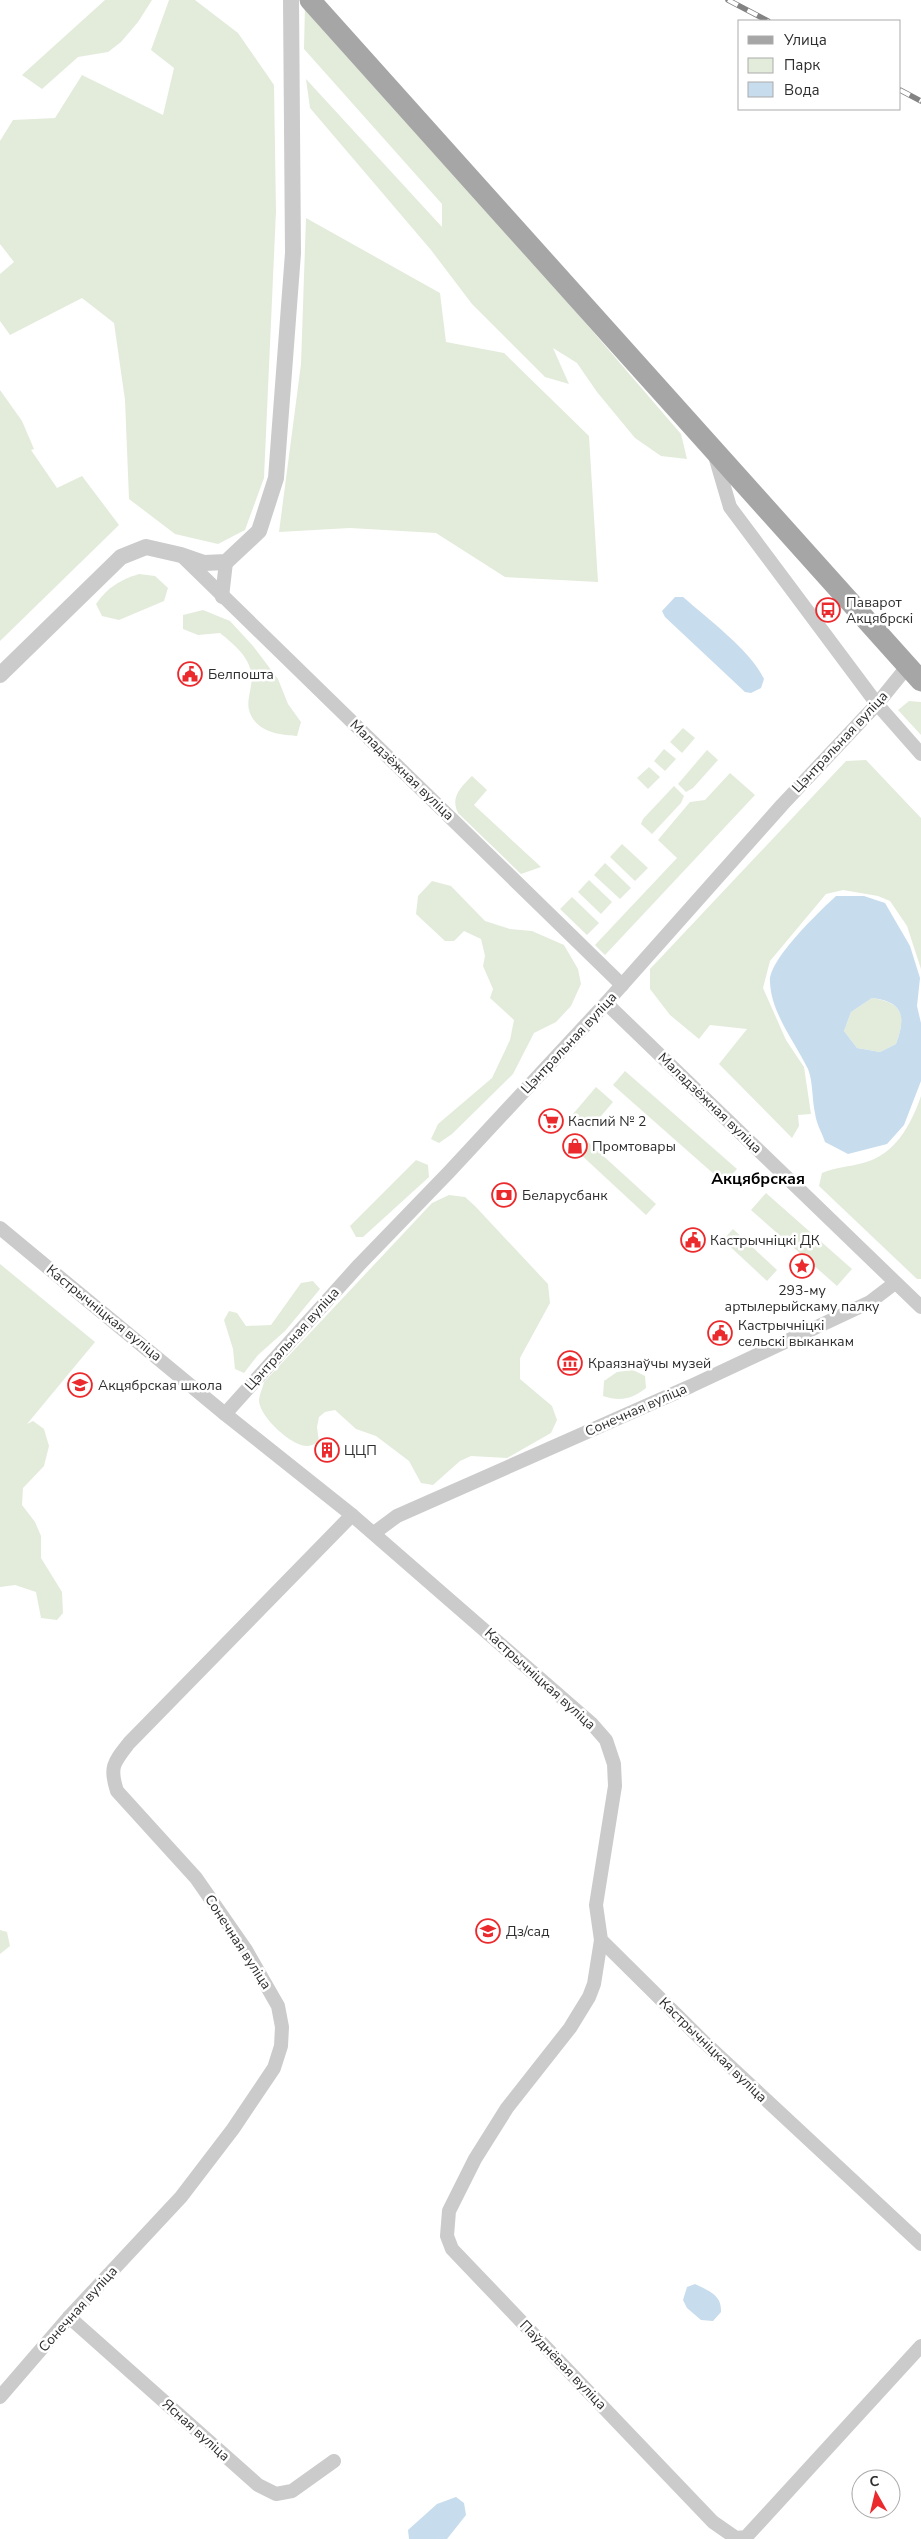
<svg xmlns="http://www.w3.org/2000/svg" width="921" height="2539" font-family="'Nunito Sans',sans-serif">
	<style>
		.green { fill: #e3ecdb }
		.water { fill: #c7dced; fill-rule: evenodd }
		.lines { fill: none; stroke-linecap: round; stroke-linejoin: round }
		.minor { stroke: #cbcbcb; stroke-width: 14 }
		.tertiary { stroke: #cbcbcb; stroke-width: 16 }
		.primary { stroke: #a6a6a6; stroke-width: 21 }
		.rail-casing { stroke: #838383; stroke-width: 5.5 }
		.rail { stroke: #fff; stroke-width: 4; stroke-dasharray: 11; stroke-linecap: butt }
		.labels { text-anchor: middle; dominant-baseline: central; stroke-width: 5; stroke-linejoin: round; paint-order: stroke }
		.poi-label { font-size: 14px; fill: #2e2e2e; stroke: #fff; text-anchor: start }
		.street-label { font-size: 14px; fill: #2e2e2e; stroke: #fff }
		.quarter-label { font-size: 16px; font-weight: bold; fill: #000; stroke: #fff }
	</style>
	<rect width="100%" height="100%" fill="#fff"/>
	<g class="green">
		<polygon points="105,0 152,0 138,22 121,42 108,52 78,57 42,89 22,75"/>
		<polygon points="169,0 195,0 238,33 274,85 276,211 264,478 245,530 218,544 175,534 129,499 125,400 114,323 82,298 10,335 0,321 0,274 14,262 0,244 0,141 13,120 55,118 82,75 163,115 174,68 151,50"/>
		<polygon points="305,4 418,128 681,434 687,459 661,456 635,438 597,392 577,363 553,348 569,384 545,377 472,304 431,250 310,108 306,79 442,227 442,204 304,49"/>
		<polygon points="306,218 440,293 446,342 504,353 589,436 598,582 505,577 436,533 350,528 279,532 301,364"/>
		<polygon points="0,390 22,421 34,449 31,450 57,488 82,476 119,525 0,641"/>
		<path d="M139,574L155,576L168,588L164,601L119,620L102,616L96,604C108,587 120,580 139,574Z"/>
		<path d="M203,610L230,621L253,646L278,679L288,704L301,722L297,736C280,735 255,732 249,710C246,699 254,684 251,672C248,655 232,643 220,633L198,635L183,629V615Z"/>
		<polygon points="909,701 921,702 921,735 898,710"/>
		<polygon points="683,728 695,738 682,753 670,742"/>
		<polygon points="664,749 676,759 665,771 654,761"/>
		<polygon points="707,750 718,760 693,788 686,792 678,784"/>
		<polygon points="866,760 921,818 921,969 907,926 890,901 878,896 843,890 826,894 770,961 763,988 786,1040 804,1067 811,1114 798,1115 799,1126 792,1138 719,1064 747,1029 710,1025 699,1039 670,1015 650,989 650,969 846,761"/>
		<polygon points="649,767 660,777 648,789 637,778"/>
		<polygon points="730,773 755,795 605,955 595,945 677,858 658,840 690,802 705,800"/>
		<path d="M472,776L487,790L474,805L541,867L521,874L458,813C450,797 461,787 472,776Z"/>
		<polygon points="674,786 684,796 681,803 652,834 641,824 643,819"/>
		<polygon points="622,844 648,868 635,881 610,857"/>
		<polygon points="605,863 631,888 620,899 594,875"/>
		<polygon points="589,880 612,902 601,914 578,892"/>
		<polygon points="432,881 451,886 485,921 510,929 532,931 564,945 578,969 581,984 571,1006 556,1022 534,1033 513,1074 452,1134 439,1143 431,1139 438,1124 492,1078 510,1040 514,1020 490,998 493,989 483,966 485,956 481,939 464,931 454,941 445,941 416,914 418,896"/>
		<polygon points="572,897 599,923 587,935 560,909"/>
		<path d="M872,998C904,1003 906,1016 896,1044L880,1052L857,1048L844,1031L851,1012Z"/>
		<polygon points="625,1071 737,1169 724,1183 613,1085"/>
		<polygon points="596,1087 613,1102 590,1129 573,1114"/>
		<path d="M921,1096V1279H917L819,1186L822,1173C836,1167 849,1167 863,1163C895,1155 911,1125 921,1096Z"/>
		<polygon points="588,1142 656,1204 646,1215 578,1152"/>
		<polygon points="416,1160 428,1165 429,1177 363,1237 356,1237 350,1226"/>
		<polygon points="766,1193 852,1269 837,1286 751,1210"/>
		<path d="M449,1195L465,1197L475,1206L548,1284L550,1303L520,1358V1379L552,1406L557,1420L551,1433L507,1458L471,1456L460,1461L433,1485L421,1483L409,1461L376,1436L356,1429L335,1410L325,1412L319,1417L317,1427L319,1442C316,1443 311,1446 308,1446C292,1447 260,1417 259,1401C259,1395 263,1387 264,1382L432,1203Z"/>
		<polygon points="733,1229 777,1270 767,1281 723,1240"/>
		<polygon points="0,1264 95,1342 27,1424 33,1421 44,1429 49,1446 44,1466 23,1488 22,1505 35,1522 41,1536 41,1558 62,1592 63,1613 57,1620 41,1618 36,1592 15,1585 0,1587"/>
		<polygon points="313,1281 320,1289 285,1331 258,1355 244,1373 235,1369 233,1349 224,1320 229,1311 237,1313 246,1326 271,1325 301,1283"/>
		<path d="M633,1370L645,1376L646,1388C632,1399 620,1402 603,1396L604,1381L617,1372Z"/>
		<polygon points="0,1930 7,1932 10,1946 0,1954"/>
	</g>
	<g class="water">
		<path d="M675,597H683C707,618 751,651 764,679L761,688L751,693L745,692L665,617L662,611Z"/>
		<path d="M836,896H864L885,903L910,946L920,978L917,1006L921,1023V1081L904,1125L887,1144L848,1154L825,1142C822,1133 816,1123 815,1113C812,1100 813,1081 808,1069C795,1042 771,1013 770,982C768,960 820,911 836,896ZM872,998C904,1002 906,1017 896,1044L880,1052L857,1048L844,1031L851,1012Z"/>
		<path d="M695,2284C709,2291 722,2295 721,2312L713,2321L701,2320L687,2308L683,2300L687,2287Z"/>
		<polygon points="456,2497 464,2503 466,2515 447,2539 409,2539 408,2530 437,2504"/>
	</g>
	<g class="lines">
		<g class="minor">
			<polyline points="715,456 730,507 877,704 921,754"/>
			<polyline points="182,556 622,985"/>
			<polyline points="222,597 226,562"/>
			<polyline points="606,1003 921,1307"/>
			<polyline points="0,1228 225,1414 352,1515 592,1724 606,1740 614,1764 615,1786 596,1905 601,1940 703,2041 921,2244"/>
			<polyline points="225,1414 359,1265 449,1172 606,1003 782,805 877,704 907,667"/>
			<polyline points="374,1533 397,1516 691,1386 870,1302 895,1283"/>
			<polyline points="601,1940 594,1984 589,1997 570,2028 507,2108 475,2159 449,2211 447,2236 452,2249 713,2522 736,2538 746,2537 921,2346"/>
			<polyline points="69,2317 258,2485 276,2494 292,2491 334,2461"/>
			<path d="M0,2397L69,2317L181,2197L233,2129L274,2068L281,2046L282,2027L278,2006L246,1950L196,1878L117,1791C109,1767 114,1762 129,1743L352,1515"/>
		</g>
		<polyline class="tertiary" points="0,675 121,557 146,547 181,555 204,563 226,562 259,531 276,478 293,253 291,0"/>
		<polyline class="primary" points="310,0 921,681"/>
		<g class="rail-casing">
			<g id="rail">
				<polyline points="728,0 768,21"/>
				<polyline points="900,90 921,101"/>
			</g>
		</g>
		<use href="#rail" class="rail"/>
	</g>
	<defs>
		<g id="bus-ring" transform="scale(1.25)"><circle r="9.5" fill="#fff" stroke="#eb2a2d" stroke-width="1.5"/><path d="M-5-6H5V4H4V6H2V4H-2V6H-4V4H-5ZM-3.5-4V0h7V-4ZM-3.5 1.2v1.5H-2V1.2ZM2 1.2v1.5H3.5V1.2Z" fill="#eb2a2d"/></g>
		<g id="civic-ring" transform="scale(1.25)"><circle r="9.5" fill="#fff" stroke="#eb2a2d" stroke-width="1.5"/><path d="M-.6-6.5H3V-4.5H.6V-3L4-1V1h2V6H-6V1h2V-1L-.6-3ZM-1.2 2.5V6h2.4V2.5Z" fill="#eb2a2d"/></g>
		<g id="supermarket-ring" transform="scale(1.25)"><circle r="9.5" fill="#fff" stroke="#eb2a2d" stroke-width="1.5"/><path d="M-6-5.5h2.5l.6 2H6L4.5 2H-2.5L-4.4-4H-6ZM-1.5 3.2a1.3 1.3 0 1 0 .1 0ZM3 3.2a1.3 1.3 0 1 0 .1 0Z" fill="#eb2a2d"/></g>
		<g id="shop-ring" transform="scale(1.25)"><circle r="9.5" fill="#fff" stroke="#eb2a2d" stroke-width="1.5"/><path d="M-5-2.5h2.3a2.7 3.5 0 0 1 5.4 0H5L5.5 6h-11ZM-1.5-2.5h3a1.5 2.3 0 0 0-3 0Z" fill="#eb2a2d"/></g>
		<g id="bank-ring" transform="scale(1.25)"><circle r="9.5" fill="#fff" stroke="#eb2a2d" stroke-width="1.5"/><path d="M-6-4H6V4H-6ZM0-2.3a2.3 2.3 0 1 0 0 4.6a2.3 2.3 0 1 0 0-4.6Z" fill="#eb2a2d"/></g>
		<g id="sight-ring" transform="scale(1.25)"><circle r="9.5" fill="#fff" stroke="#eb2a2d" stroke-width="1.5"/><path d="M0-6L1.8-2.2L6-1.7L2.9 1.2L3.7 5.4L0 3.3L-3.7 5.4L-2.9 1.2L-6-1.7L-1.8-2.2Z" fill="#eb2a2d"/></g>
		<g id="museum-ring" transform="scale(1.25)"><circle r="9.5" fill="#fff" stroke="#eb2a2d" stroke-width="1.5"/><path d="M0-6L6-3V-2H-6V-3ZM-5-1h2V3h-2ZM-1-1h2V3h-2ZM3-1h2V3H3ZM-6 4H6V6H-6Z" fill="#eb2a2d"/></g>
		<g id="school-ring" transform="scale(1.25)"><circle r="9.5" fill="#fff" stroke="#eb2a2d" stroke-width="1.5"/><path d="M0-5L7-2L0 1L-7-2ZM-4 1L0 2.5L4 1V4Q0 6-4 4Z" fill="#eb2a2d"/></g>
		<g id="building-ring" transform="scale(1.25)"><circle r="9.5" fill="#fff" stroke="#eb2a2d" stroke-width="1.5"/><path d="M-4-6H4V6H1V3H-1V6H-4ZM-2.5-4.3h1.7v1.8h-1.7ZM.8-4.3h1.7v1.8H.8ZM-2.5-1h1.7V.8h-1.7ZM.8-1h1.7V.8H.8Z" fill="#eb2a2d"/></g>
	</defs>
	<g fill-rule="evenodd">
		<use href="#bus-ring" x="828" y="610"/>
		<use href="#civic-ring" x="190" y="674"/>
		<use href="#supermarket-ring" x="551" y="1121"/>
		<use href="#shop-ring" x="575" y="1146"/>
		<use href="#bank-ring" x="504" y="1195"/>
		<use href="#civic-ring" x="693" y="1240"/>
		<use href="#sight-ring" x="802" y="1266"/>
		<use href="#civic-ring" x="720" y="1333"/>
		<use href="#museum-ring" x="570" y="1363"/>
		<use href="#school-ring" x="80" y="1385"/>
		<use href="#building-ring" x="327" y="1450"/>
		<use href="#school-ring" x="488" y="1931"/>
	</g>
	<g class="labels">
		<g class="poi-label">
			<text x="846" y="602">Паварот<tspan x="846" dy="16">Акцябрскі</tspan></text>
			<text x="208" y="674">Белпошта</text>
			<text x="568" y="1121">Каспий № 2</text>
			<text x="592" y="1146">Промтовары</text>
			<text x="522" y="1195">Беларусбанк</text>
			<text x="710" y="1240">Кастрычніцкі ДК</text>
			<text x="802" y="1290" text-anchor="middle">293-му<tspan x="802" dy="16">артылерыйскаму палку</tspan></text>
			<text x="738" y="1325">Кастрычніцкі<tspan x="738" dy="16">сельскі выканкам</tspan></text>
			<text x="588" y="1363">Краязнаўчы музей</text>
			<text x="98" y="1385">Акцябрская школа</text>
			<text x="344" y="1450">ЦЦП</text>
			<text x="506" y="1931">Дз/сад</text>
		</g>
		<g class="street-label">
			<text transform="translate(840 742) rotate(-47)">Цэнтральная вуліца</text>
			<text transform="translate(402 770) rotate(44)">Маладзёжная вуліца</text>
			<text transform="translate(569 1043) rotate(-47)">Цэнтральная вуліца</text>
			<text transform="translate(710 1103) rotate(44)">Маладзёжная вуліца</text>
			<text transform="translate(104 1313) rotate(39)">Кастрычніцкая вуліца</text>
			<text transform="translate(292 1339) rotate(-48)">Цэнтральная вуліца</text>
			<text transform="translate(636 1410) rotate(-24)">Сонечная вуліца</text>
			<text transform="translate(540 1679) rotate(42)">Кастрычніцкая вуліца</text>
			<text transform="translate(238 1942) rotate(57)">Сонечная вуліца</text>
			<text transform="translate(713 2050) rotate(44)">Кастрычніцкая вуліца</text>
			<text transform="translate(78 2309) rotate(-48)">Сонечная вуліца</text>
			<text transform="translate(563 2365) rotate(46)">Паўднёвая вуліца</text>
			<text transform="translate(196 2430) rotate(42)">Ясная вуліца</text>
		</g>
		<g class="quarter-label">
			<text x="758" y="1179">Акцябрская</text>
		</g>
	</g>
	<rect x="738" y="20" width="162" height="90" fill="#ffffff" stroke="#ababab"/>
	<rect x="748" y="36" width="25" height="8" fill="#a6a6a6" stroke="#ababab"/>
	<text x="784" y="45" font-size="15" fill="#2e2e2e">Улица</text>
	<rect x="748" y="58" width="25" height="15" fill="#e3ecdb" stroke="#ababab"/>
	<text x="784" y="70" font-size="15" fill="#2e2e2e">Парк</text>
	<rect x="748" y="82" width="25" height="15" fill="#c7dced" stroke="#ababab"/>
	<text x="784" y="95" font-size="15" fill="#2e2e2e">Вода</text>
	<g transform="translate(876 2494) rotate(352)"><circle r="24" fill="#ffffff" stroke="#ababab"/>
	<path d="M0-4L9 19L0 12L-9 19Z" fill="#eb2a2d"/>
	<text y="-8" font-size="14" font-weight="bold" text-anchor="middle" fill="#2e2e2e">С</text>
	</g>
</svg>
